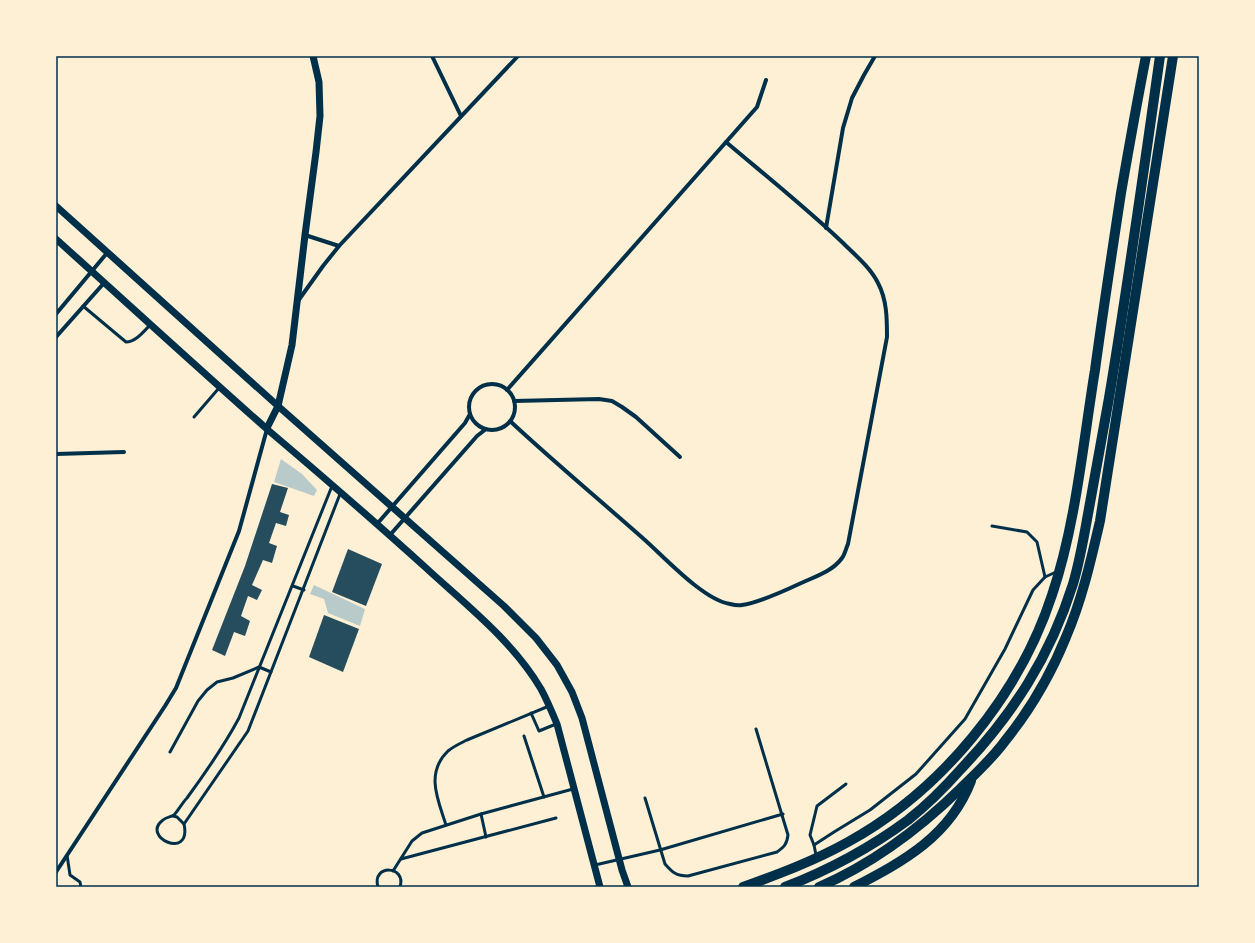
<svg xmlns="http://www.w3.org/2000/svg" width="1255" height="943" font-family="'Roboto Condensed',sans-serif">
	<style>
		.green { fill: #b9caca }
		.building { fill: #264d5e }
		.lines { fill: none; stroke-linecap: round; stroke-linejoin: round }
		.service { stroke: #003049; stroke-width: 3 }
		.minor { stroke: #003049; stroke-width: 4 }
		.tertiary { stroke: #003049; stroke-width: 7 }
		.primary { stroke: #003049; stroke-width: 10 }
		.neatline { fill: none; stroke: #003049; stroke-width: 1.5 }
	</style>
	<rect width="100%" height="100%" fill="#fdf0d5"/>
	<g class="green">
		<polygon points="281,459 302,474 317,490 314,496 274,482"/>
		<polygon points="314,585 365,609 360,626 328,613 324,599 310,594"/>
	</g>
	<g class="building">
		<polygon points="272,484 288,488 280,512 289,515 286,526 276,523 269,543 277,546 272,563 263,560 252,585 262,590 257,600 248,596 241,616 250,621 245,636 234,632 225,656 212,650 245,566"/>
		<polygon points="348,549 382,564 366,606 332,592"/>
		<polygon points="324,615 359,629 343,672 309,657"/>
	</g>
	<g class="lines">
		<g class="service">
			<path d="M83,306L126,342C136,342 144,331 151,324"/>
			<polyline points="194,417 219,388"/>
			<path d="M332,486L239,718C224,746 206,772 187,798C183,802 177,812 174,815C171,817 166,817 163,820C140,837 192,861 184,824L248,731L340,494"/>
			<polyline points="992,526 1027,532 1037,542 1045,577"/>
			<polyline points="293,586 304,590"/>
			<polyline points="531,713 539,731 556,724"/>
			<polyline points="524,736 544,797"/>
			<polyline points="170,752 198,701 207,690 217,682 233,678 259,667 271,672"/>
			<path d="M645,798L665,864C672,872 676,876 688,876L777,852C784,847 787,844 788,835L756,729"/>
			<polyline points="481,814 486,837"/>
			<polyline points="173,816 177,817 184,824"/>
			<path d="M446,825C438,800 425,773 448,751C454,746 461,743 467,740L549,706"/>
			<polyline points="814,845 810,835 817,806 846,784"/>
			<polyline points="67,855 70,875 80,882 81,887"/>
			<polyline points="816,855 814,845 834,832 870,810 916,774 965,719 1005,649 1033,590 1045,577 1056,572"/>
			<polyline points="401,859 556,818"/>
			<polyline points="595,865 660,850 783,814"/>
			<polyline points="393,871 412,841 422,833 481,814 573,789"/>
			<path d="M378,887C371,864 407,865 400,887"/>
		</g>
		<g class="minor">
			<polyline points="432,56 461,116"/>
			<polyline points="826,228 843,128 852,98 864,75 875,56"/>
			<polyline points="305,235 339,246"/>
			<polyline points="298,301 323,266 339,246 518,56"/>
			<polyline points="56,314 107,253"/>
			<polyline points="56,337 104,283"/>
			<circle cx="492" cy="407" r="23"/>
			<polyline points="507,390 757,107 766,80"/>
			<polyline points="514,401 599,399 612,401 622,407 636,417 680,457"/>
			<path d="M510,421C554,462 601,501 646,541C666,559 704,600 730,604C734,605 738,606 742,605C757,603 784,591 799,584C814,577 832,572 842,558C845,554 846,548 848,544L887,337C887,319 887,300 878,283C870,267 855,255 842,242C805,207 765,175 726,142"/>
			<polyline points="56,454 124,452"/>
			<polyline points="377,524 465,423 470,414"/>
			<polyline points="390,535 477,436 486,429"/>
			<polyline points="56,872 165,706 176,688 239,531 267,429"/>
		</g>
		<g class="tertiary">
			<polyline points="56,206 278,406 504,606 536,638 557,665 572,692 582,718 622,870 628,887"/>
			<path d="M56,239C127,303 197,367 268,430C321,475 373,520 425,567C465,604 512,640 541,689C547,700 552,712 557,724L600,887"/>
			<polyline points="267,428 278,406 292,345 305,235 316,152 320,116 319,82 313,56"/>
		</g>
		<g class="primary">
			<path d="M743,887C779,874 814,861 848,842C941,791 1019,696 1052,595C1076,524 1083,443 1095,370C1103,311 1112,252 1121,193C1129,147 1137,102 1146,56"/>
			<path d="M785,887C829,870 870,848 908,820C927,805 945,787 961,769C1013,714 1050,657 1073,584C1081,557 1085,530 1090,503C1096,468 1103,433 1109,398C1128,284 1144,170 1160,56"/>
			<path d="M819,887C872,864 918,830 960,789C975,774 992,759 1005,741C1030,710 1051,674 1066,637C1082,600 1091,560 1100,521L1173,56"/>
			<path d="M854,887C904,861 950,836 971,781"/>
		</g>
	</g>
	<rect width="1255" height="943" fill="none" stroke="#fdf0d5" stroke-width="114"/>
	<rect x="57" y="57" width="1141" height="829" class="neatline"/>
</svg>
